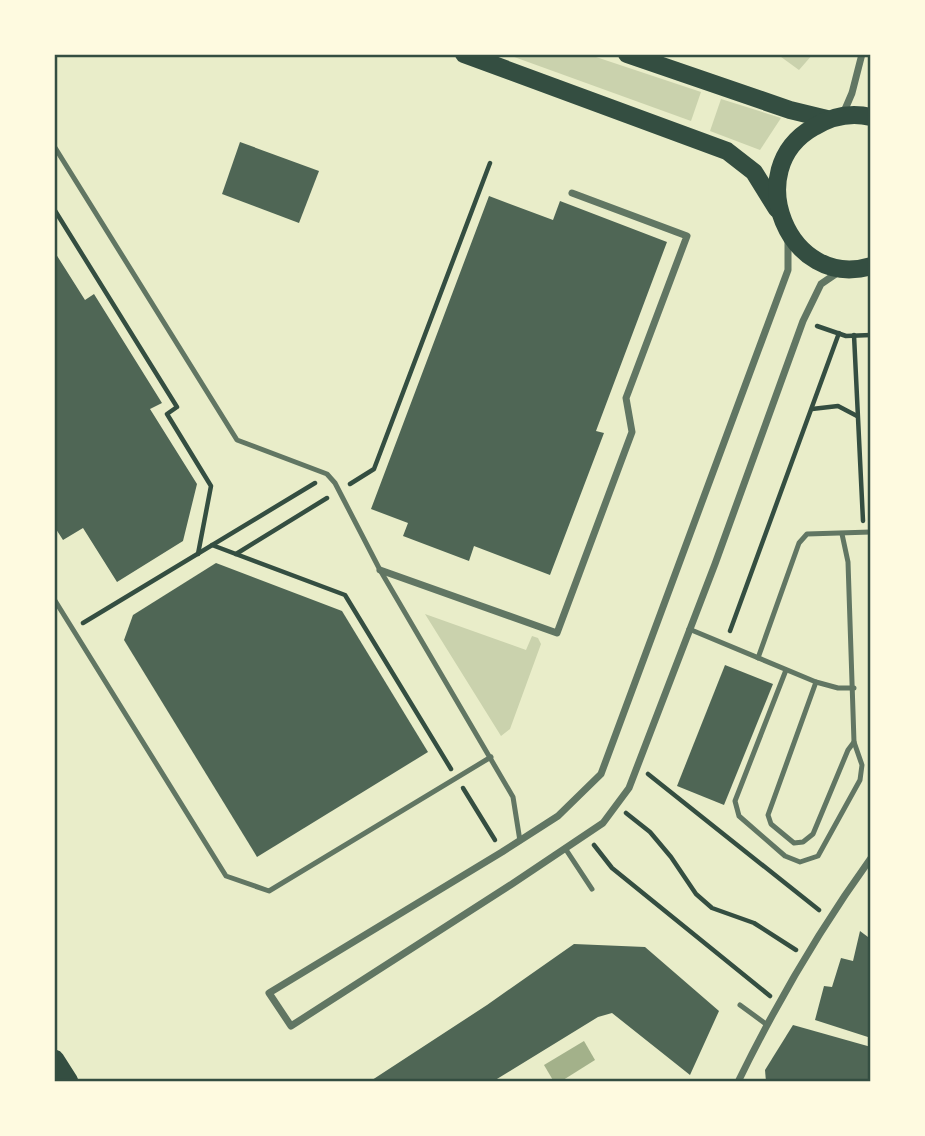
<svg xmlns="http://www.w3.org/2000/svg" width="925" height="1136" font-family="Figtree,sans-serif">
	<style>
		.green { fill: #cad2ad }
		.water { fill: #a3b18a }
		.building { fill: #4f6655 }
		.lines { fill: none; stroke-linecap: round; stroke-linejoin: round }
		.path { stroke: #344e41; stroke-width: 4.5 }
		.service { stroke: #617663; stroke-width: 5 }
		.minor { stroke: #617663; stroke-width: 7 }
		.primary { stroke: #344e41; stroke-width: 18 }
		.motorway { stroke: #344e41; stroke-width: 21 }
		.neatline { fill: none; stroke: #344e41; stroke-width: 2.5 }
	</style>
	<rect width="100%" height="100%" fill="#e9edc9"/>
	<g class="green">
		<polygon points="506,54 587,54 701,92 691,121"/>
		<polygon points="777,54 813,54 799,70"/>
		<polygon points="721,99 781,118 760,150 710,131"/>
		<polygon points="425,614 526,650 532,636 538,638 541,644 510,729 501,736"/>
	</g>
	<polygon class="water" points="584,1041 595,1060 560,1082 554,1082 544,1065"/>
	<g class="building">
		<polygon points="240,142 319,171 299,223 222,194"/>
		<polygon points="489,196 553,220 560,201 667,242 596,431 604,433 550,575 474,546 469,561 403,536 408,523 371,509"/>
		<polygon points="54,251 85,300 94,294 162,403 150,409 197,484 183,541 117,582 83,528 63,540 54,526"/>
		<polygon points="216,563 342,611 428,752 257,857 124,640 133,615"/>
		<polygon points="725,665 773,684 724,805 677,786"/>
		<polygon points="860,931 868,937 871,931 871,1038 815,1020 824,986 832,987 841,958 853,961"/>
		<polygon points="574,944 645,947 719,1011 690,1075 612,1013 598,1017 492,1082 369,1082 487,1005"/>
		<polygon points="793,1025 871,1047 871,1082 766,1082 765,1070"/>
	</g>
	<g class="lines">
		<g class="path">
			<polyline points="54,209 177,407 167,414 211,486 198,554"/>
			<polyline points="817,326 846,336 871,335"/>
			<polyline points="854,335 863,521"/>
			<polyline points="812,409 838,406 857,416"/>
			<polyline points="350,484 374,469 490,163"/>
			<polyline points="212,545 345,595 451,769"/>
			<polyline points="236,554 327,498"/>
			<polyline points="83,623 315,483"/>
			<polyline points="730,631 839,333"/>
			<polyline points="648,774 819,910"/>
			<polyline points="463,788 495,840"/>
			<polyline points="626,813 650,832 671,857 696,894 712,908 754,923 796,950"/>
			<polyline points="594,845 612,868 770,996"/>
		</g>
		<g class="service">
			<polyline points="54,146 237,440 327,474 335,483 380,570 513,797 520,841"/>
			<polyline points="54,599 226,876 269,891 491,757"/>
			<polyline points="689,629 816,682 838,688 854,688"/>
			<polyline points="758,658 799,543 807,534 871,532"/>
			<polyline points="786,670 735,801 739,816 785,856 800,862 818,856 860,780 862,765 854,742 848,562 842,534"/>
			<polyline points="816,682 768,815 771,824 794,843 803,842 813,834 848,750 854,742"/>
			<polyline points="565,848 592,889"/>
			<polyline points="740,1005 766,1024"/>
		</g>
		<g class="minor">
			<polyline points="843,114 852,93 862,54"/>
			<polyline points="788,237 788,270 601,774 558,816 502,852 269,993 291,1026 512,884 603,823 629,788 715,564 803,321 821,284 840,271"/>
			<polyline points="380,570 557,633 632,432 626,398 687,236 572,193"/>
			<path d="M738,1082C777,1002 819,930 871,858"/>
		</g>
		<g class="primary">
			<polyline points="464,54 727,151 754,172 777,209"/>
			<polyline points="627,54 790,110 827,119"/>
			<path d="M871,117C850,112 832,116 814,127C739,169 789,291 871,266"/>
		</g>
		<polyline class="motorway" points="54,1060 68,1082"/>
	</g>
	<rect width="925" height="1136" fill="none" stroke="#fefae0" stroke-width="112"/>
	<rect x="56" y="56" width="813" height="1024" class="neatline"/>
</svg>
